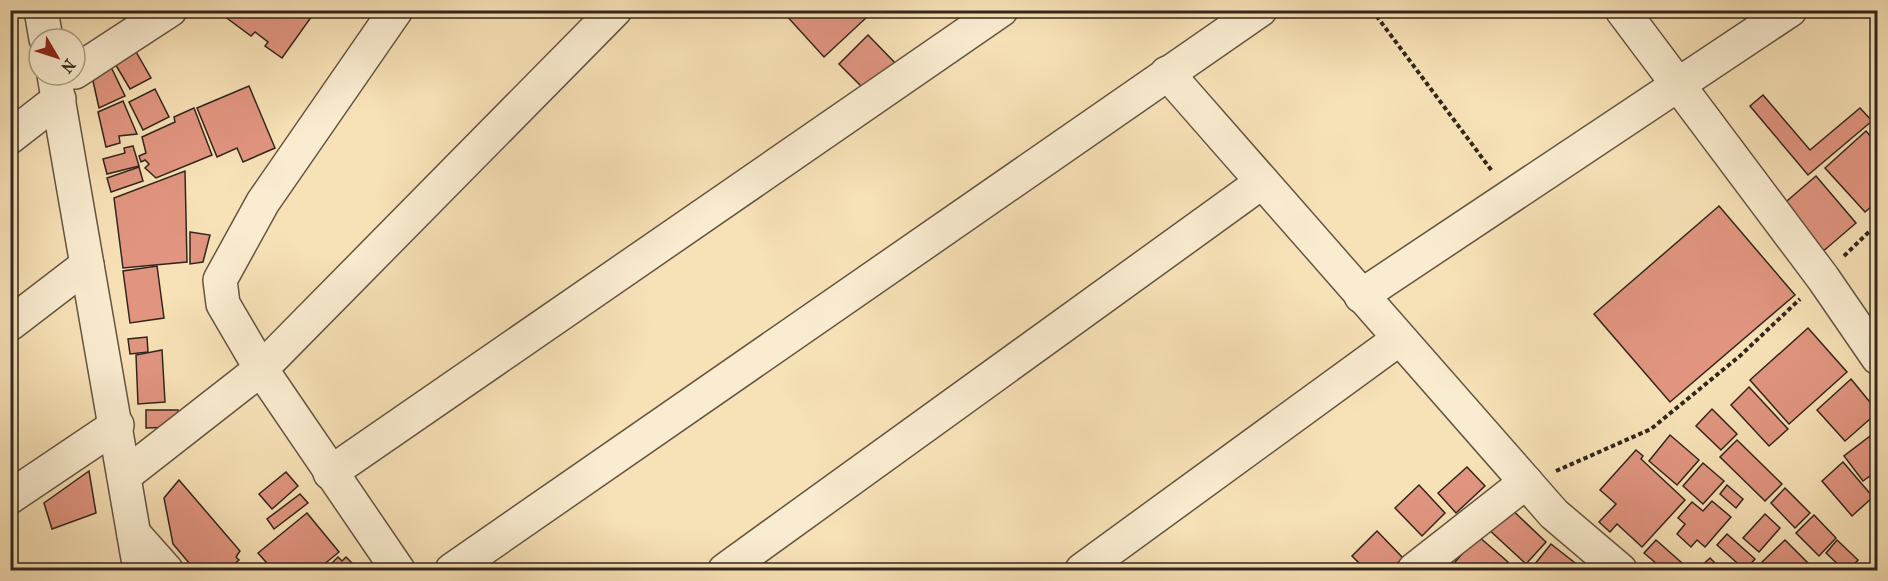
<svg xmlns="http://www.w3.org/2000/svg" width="1888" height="581" font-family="'IM FELL French Canon',serif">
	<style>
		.building { fill: #e19580; stroke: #33261c; stroke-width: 1.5 }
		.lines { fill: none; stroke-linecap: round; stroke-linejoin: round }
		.minor-casing { stroke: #645542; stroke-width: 36 }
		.path { stroke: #33261c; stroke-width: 4; stroke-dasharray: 4.5 3; stroke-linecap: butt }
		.minor { stroke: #faecd0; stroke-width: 33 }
	</style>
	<rect width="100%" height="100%" fill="#f7e1b6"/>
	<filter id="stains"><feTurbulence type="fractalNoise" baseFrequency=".00333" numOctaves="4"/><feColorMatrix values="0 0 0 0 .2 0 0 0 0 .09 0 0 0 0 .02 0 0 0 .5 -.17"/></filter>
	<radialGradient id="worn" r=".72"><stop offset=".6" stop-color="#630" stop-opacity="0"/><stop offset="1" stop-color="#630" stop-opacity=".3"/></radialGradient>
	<g class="building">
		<polygon points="221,10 310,10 308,13 312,16 282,58 265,46 268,42 255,32 251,36 220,13"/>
		<polygon points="786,10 862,10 867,17 824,57 784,13"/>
		<polygon points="868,35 899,67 866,91 839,64"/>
		<polygon points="135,50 151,78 130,89 114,62"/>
		<polygon points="111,67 125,96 99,108 93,81"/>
		<polygon points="249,86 275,148 243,162 237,148 217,157 197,108"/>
		<polygon points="155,89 169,117 143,130 129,102"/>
		<polygon points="1763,95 1810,150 1860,108 1872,121 1808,175 1750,106"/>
		<polygon points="123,101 137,134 119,136 120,143 106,147 98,112"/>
		<polygon points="194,108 212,155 156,178 145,168 149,164 145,160 141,162 139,156 146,153 142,137 175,122 174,117"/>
		<polygon points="1866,131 1878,145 1878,201 1865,212 1825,168"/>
		<polygon points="133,146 139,166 107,174 103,159 125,153 124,148"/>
		<polygon points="139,167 143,181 111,192 107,178"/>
		<polygon points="185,171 187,262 123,268 114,198"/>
		<polygon points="1816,176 1856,223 1821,253 1781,206"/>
		<polygon points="1719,206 1795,295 1670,402 1594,314"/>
		<polygon points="190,232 210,235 203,262 190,264"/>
		<polygon points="157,266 164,318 130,323 123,271"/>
		<polygon points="1808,328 1847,372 1789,424 1750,380"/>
		<polygon points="147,337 148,352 130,354 128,339"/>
		<polygon points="162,350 165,402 138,404 136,355"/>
		<polygon points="1851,379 1878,412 1845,441 1817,410"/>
		<polygon points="1749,387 1788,429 1769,446 1731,405"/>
		<polygon points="1712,409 1737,434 1721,450 1696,426"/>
		<polygon points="146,410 178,410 178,427 146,428"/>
		<polygon points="1878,430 1878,470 1863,481 1844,456"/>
		<polygon points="1670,435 1699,460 1677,485 1649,461"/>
		<polygon points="1737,440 1782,484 1765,501 1720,457"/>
		<polygon points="1636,450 1643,456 1641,459 1685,500 1642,547 1617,524 1610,532 1599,522 1616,504 1600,490"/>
		<polygon points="1843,462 1873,497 1852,516 1822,481"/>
		<polygon points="1703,463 1724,481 1703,504 1683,486"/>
		<polygon points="1467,467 1485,486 1456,513 1438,493"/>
		<polygon points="89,471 96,513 52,529 44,503"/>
		<polygon points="286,472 298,486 272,509 259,494"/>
		<polygon points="179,480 240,551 236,557 239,560 227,570 195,570 173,544 164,498"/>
		<polygon points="1419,485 1445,513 1422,536 1395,508"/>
		<polygon points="1727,485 1743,499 1736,508 1720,494"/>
		<polygon points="1785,488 1810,513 1795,528 1771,503"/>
		<polygon points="300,494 308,503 274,529 267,519"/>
		<polygon points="1712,501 1731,517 1705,547 1697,540 1691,547 1677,534 1685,524 1678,518 1692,502 1703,511"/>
		<polygon points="1507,505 1546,542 1526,564 1486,527"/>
		<polygon points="307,513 339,552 317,570 273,570 258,553"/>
		<polygon points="1765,514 1780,528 1759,552 1743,538"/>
		<polygon points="1814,515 1836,538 1819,556 1796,533"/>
		<polygon points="1377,531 1403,558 1390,570 1366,570 1352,556"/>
		<polygon points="1727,534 1755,559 1745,570 1717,545"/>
		<polygon points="1478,536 1508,562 1500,570 1466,570 1455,562"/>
		<polygon points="1656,540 1682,563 1675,570 1664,570 1644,553"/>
		<polygon points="1785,540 1815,570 1770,570 1762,562"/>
		<polygon points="1837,540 1858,560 1849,570 1844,570 1826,553"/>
		<polygon points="1551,544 1584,570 1530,570"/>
		<polygon points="1443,554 1461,570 1428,570"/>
		<polygon points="338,557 342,561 346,557 359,570 334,570 329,566"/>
		<polygon points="1710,558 1722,570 1697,570"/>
	</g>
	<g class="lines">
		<g class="minor-casing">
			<g id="minor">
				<polyline points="41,10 46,39"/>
				<polyline points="396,10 263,202 220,280 223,304 261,369 615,10"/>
				<polyline points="1622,10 1823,278 1878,358"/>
				<polyline points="75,72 170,10"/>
				<polyline points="1167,73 1554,514 1620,570"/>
				<polyline points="54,75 140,570"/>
				<polyline points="10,137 59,99"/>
				<polyline points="1361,296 1790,10"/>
				<polyline points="10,324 87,265"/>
				<polyline points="330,473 1001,10"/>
				<polyline points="124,476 261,369 398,570"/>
				<polyline points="10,497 117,425"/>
				<polyline points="134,534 166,570"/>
				<polyline points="452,570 1260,10"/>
				<polyline points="725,570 1262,182"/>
				<polyline points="1082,570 1399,339"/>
				<polyline points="1414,570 1526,482"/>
			</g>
		</g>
		<g class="path">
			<polyline points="1372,10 1492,171"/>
			<polyline points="1844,256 1878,223"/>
			<polyline points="1556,471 1651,429 1741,355 1800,299"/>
		</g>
		<use href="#minor" class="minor"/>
	</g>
	<rect width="1888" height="581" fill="none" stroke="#f7e1b6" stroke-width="36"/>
	<rect x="12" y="12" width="1864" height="557" fill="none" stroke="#33261c" stroke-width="3"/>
	<rect x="18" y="18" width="1852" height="545" fill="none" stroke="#33261c" stroke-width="1.5"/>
	<g transform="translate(57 57) rotate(129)"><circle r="28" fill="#faecd0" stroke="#aa9d88" stroke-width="1.5"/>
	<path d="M0-4.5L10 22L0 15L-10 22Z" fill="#8f2418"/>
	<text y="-9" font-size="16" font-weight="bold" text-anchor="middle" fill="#33261c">N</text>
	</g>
	<rect width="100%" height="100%" filter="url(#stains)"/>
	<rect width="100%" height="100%" fill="url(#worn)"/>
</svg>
